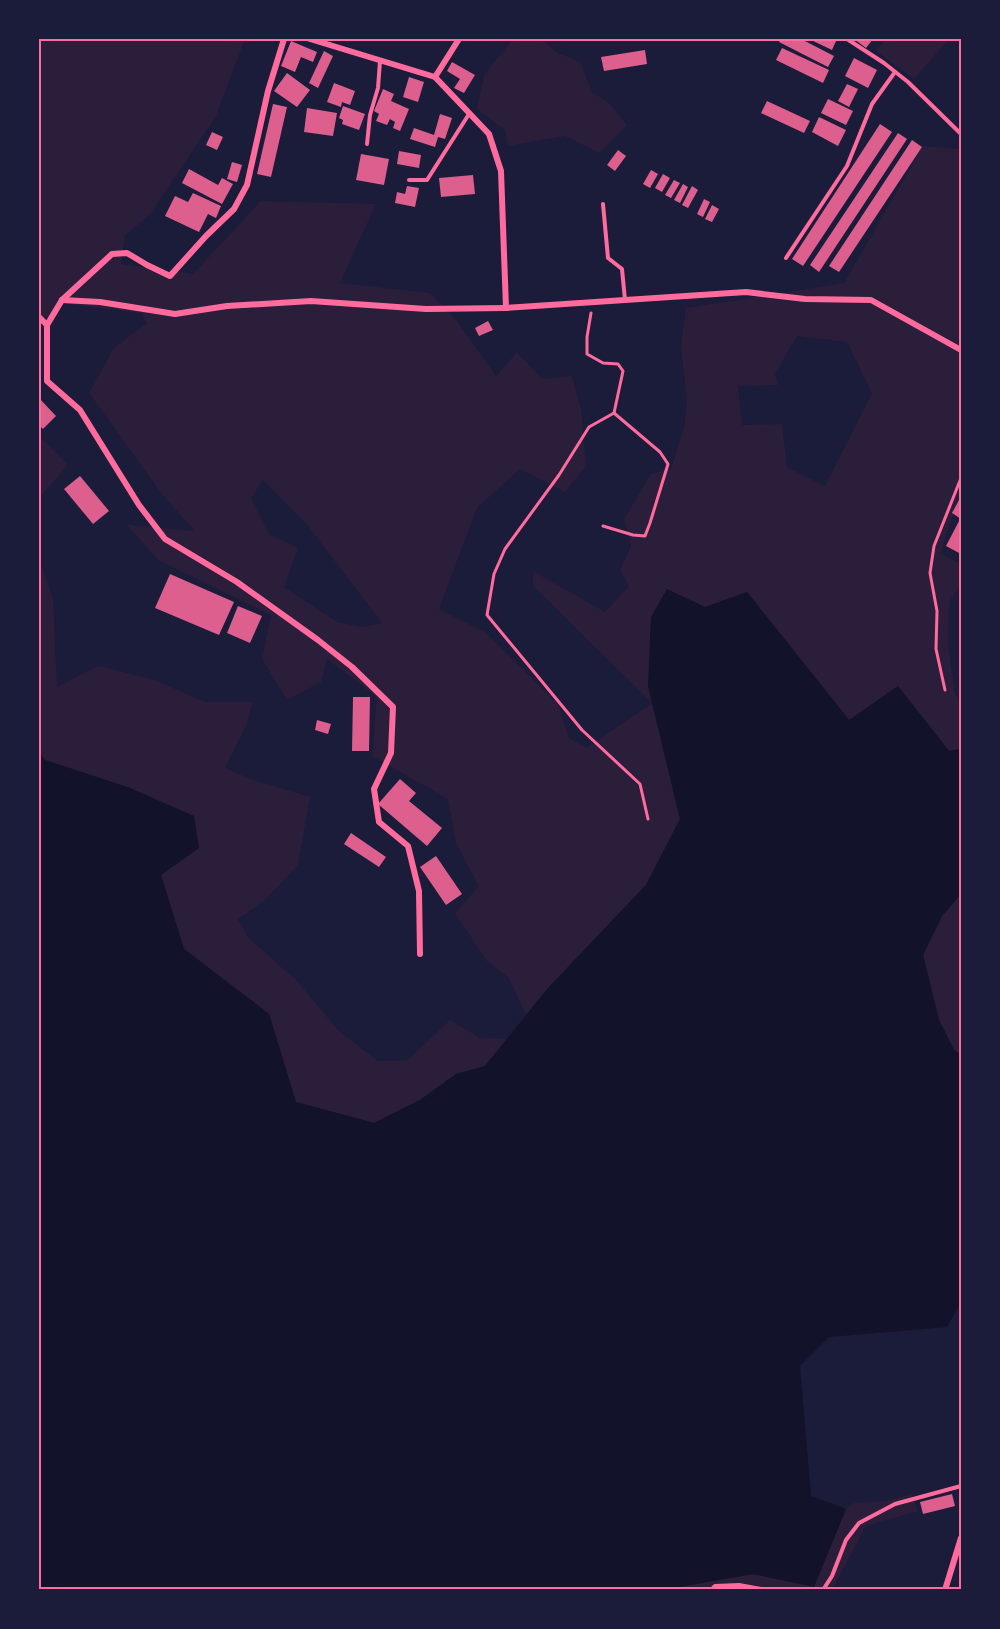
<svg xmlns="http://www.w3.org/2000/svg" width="1000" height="1629" font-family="'Fira Sans',sans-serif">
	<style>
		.green { fill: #2a1e3b; fill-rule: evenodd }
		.water { fill: #12122b }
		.building { fill: #dd5f8e }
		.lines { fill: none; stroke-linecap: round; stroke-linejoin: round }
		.path { stroke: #ff6b9d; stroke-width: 3 }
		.service { stroke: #ff6b9d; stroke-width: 4 }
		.minor { stroke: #ff6b9d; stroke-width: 6 }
		.neatline { fill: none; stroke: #ff6b9d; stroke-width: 2 }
	</style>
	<rect width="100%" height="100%" fill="#1b1b3a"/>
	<g class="green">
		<path d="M39,39H245L216,116L150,214L125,236L121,264L193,274L261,201L376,204L340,283L430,293L456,320L496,376L517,352L542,379L572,376L581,410L586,466L565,492L520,469L477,508L439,609L485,632L558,704L569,738L587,748L652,703L533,586V571L605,612L629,586L620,570L631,546L624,519L651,474L671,469L684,427L687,403L681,346L686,308L844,283L923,146L959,149L961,153V491L940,554L961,564V585L949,602L948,645L955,695L961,699V749L949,751L898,686L850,721L747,592L648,686L680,819L646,885L548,988L526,1015L509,978L487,961L455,913L479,886L456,844L448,799L372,756L377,697L327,659L321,682L287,700L262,659L271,615L158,560L127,525L195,531L165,498L89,393L114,348L147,323L141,313L65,304L39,324ZM797,336L847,342L872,393L825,486L787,467L782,424L742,425L738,386L778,385L775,374ZM263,480L308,526L382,623L363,627L337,622L284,587L298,548L269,534L251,498Z"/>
		<polygon points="513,39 541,39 556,52 580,62 592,92 610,104 627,125 599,153 565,136 508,146 505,130 477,109 484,75"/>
		<polygon points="885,39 949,39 914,79 876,51"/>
		<polygon points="39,436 68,465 39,498"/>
		<polygon points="39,559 53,599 57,687 98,666 155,680 205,702 253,702 247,723 225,768 256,781 310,797 298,865 266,899 238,919 248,937 297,981 339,1031 378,1061 408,1060 450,1020 480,1038 507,1039 485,1066 456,1074 420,1100 374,1123 296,1102 269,1014 184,949 161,875 198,848 130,788 45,760 39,752"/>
		<polygon points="961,894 961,1055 954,1050 939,1020 923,955 942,916"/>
		<polygon points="912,1494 918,1511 866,1526 832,1590 662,1590 753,1574 814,1586 846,1509 854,1503 885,1501"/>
	</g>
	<polygon class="water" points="667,589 705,607 747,592 849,720 898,686 949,751 961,749 961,894 942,916 923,955 939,1020 954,1050 961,1055 961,1302 947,1327 829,1337 800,1366 811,1496 846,1509 814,1587 753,1574 662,1590 39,1590 39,752 45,760 130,788 194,816 199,848 161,875 184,949 269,1014 296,1102 374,1123 420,1100 456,1074 485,1066 548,988 646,885 680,819 648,686 651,617"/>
	<g class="building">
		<polygon points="781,39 801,39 834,56 828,67 779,42"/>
		<polygon points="809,39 837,39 832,50"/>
		<polygon points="854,39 873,39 866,48"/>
		<polygon points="291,41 317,52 313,62 301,57 295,72 281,66"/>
		<polygon points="782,48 829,70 823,83 776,60"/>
		<polygon points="645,50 647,64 604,71 601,57"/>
		<polygon points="324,51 333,56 318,88 309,83"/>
		<polygon points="854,58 877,70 868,88 845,76"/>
		<polygon points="452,62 475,75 464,93 454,88 460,79 447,71"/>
		<polygon points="287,73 310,90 297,107 274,91"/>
		<polygon points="409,77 424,82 418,102 403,97"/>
		<polygon points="334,83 355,91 350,105 342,102 341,107 327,102"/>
		<polygon points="847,84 858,89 849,107 838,101"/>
		<polygon points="383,89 394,94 391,101 409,109 400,131 393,128 395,122 390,119 387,125 376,121 379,114 374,111"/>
		<polygon points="828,99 853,111 846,125 821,113"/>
		<polygon points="767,101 810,121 804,133 761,113"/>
		<polygon points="273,104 287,107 271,177 257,174"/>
		<polygon points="343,106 365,114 359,130 342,124 343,120 339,118"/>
		<polygon points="307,108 337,113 333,136 304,132"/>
		<polygon points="440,114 452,118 445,139 438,137 435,147 410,139 414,128 434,135"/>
		<polygon points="819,117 846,130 838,146 812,132"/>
		<polygon points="880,124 892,132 803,266 792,259"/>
		<polygon points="212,132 223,137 217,150 206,145"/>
		<polygon points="898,133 907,139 819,272 810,265"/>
		<polygon points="912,140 922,147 839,272 829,266"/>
		<polygon points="618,150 626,156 615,171 607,165"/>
		<polygon points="399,151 421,155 419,168 397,164"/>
		<polygon points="361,154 389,159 384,185 356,180"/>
		<polygon points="232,162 242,165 237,182 227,179"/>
		<polygon points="189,169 218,185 222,178 233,184 222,204 182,183"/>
		<polygon points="651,170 658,174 650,188 643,184"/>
		<polygon points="663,174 670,178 662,192 655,188"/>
		<polygon points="473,175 475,194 441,197 439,178"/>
		<polygon points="674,180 680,183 671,198 665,195"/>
		<polygon points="683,184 688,187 680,203 674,200"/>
		<polygon points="407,186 419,188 415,207 395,203 397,192 405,194"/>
		<polygon points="692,186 698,190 688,208 682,205"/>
		<polygon points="193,193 221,206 216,218 208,214 199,232 165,216 175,196 188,202"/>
		<polygon points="704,199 710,202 703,217 697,214"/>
		<polygon points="712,205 719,209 712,222 705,219"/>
		<polygon points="488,321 493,330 479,336 475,328"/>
		<polygon points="39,398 56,416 43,429 39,425"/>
		<polygon points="80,476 109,511 93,524 64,489"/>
		<polygon points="959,500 961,502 961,519 952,513"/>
		<polygon points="959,521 961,522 961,554 946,546"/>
		<polygon points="170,574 234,602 219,635 155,608"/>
		<polygon points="238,606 262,616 250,643 227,633"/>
		<polygon points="353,697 370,697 369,751 352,751"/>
		<polygon points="317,720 331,724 328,734 315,730"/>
		<polygon points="400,779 416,793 409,801 442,828 427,846 378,804"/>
		<polygon points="351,833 386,857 379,867 344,844"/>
		<polygon points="436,856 462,894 446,905 420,867"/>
		<polygon points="952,1494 955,1506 923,1514 920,1502"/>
	</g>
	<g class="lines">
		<g class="path">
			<polyline points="591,313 587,337 587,354 603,363 618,364 623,371 614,413 589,427 559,475 505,549 494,574 487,615 582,730 640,784 648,819"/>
			<polyline points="603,526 633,535 645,536 650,523 668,464 660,452 614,413"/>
			<polyline points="945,690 936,649 937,611 930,573 934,546 961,478"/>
		</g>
		<g class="service">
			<polyline points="847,39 884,63 908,82 961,134"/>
			<polyline points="367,144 370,115 378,88 380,61"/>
			<polyline points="409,180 427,180 469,114"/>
			<polyline points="603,204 608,258 622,269 625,300"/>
			<polyline points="786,258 847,166 872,104 895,72"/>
			<polyline points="711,1590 715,1586 739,1585 766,1590"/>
			<polyline points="823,1590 832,1576 846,1540 859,1523 895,1504 961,1486"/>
		</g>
		<g class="minor">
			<polyline points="284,39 268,91 247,185 234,209 206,236 170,276 147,265 127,253 112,254 62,300 47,325 47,381 80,410 139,505 165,539 237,582 318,640 352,667 393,707 391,753 374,789 379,822 408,846 419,891 420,954"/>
			<polyline points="310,39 435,77 459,39"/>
			<polyline points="435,77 489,134 501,171 506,308 746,292 805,299 871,300 961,350"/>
			<polyline points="62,300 100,302 175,314 227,306 311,301 426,309 506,308"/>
			<polyline points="39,317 47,325"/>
			<polyline points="945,1590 961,1538"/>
		</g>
	</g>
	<rect width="1000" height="1629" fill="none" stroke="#1b1b3a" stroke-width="81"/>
	<rect x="40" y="40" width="920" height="1548" class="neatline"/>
</svg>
